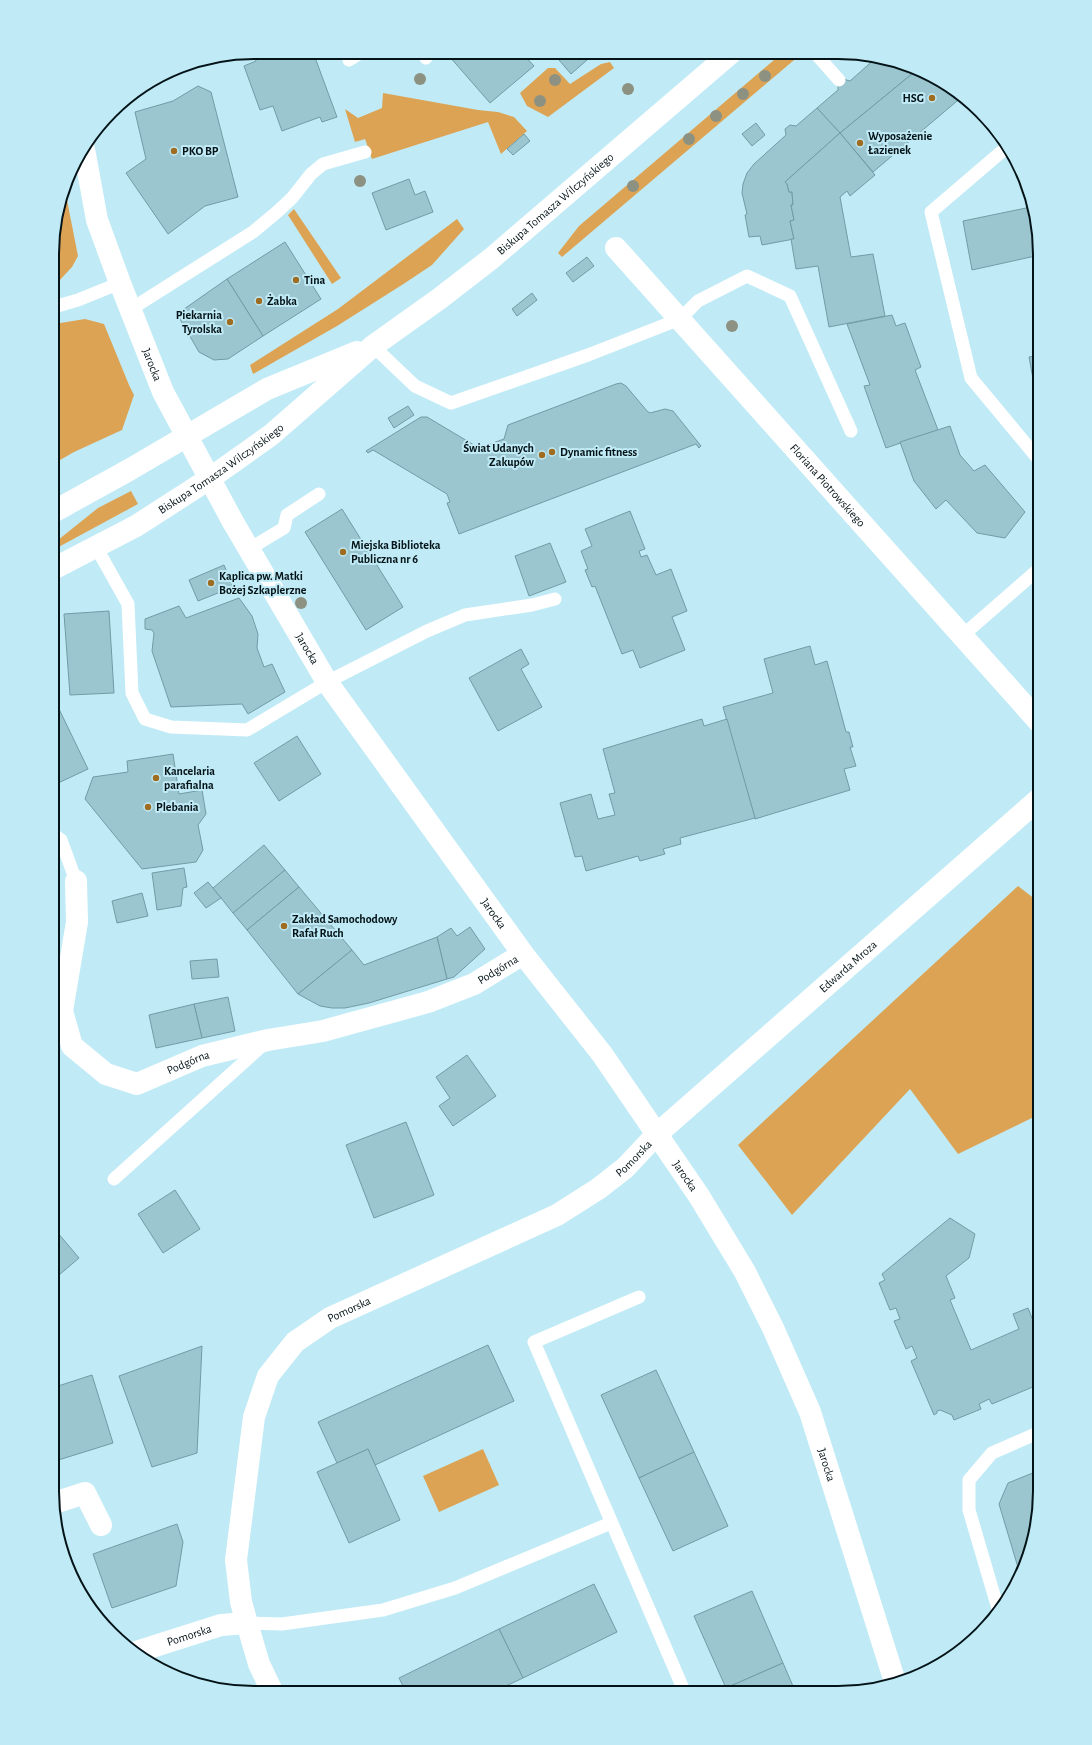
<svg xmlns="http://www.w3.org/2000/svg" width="1092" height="1745" font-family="'Alegreya Sans',sans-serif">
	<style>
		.green { fill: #dda354 }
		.building { fill: #9bc6d0; stroke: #729ba5 }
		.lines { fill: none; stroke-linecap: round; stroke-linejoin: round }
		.service { stroke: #fff; stroke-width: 13 }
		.minor { stroke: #fff; stroke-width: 22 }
		.tertiary { stroke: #fff; stroke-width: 22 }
		.tree { fill: #8c9182 }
		.poi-dot { fill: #9f6d22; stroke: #c0ebf6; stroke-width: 1.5 }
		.labels { text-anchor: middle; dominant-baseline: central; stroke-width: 4; stroke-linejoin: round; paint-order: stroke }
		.poi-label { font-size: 12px; font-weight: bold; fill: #041317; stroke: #c0ebf6; text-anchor: start }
		.street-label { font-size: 12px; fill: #041317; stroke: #c0ebf6 }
		.rim { fill: none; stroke: #041317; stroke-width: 2 }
	</style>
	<rect width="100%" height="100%" fill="#c0ebf6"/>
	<g class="green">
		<polygon points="781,54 800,55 562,257 558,253 579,226"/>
		<polygon points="610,62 614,68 548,117 527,106 520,93 548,68 555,68 570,84 601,64"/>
		<polygon points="383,93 478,110 498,112 514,117 527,131 501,154 488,122 372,159 365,139 355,142 345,109 358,118 382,108"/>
		<polygon points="65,190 78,256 72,267 58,282 54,283 54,228"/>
		<polygon points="294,209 341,278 332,284 288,215"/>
		<polygon points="457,219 464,229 432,265 405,283 337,326 253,374 250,365 338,309"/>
		<polygon points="85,319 104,324 129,385 134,395 122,430 74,452 53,464 54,324"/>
		<polygon points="131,491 138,504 53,550 53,544 98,508"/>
		<polygon points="1018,886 1040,903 1040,1114 958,1154 910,1089 792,1215 738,1145"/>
		<polygon points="483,1449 499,1485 439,1512 423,1476"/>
	</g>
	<g class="building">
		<polygon points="253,52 313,52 337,117 322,122 320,117 282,131 273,106 260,110 244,66 256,61"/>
		<polygon points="453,53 524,53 523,54 534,66 490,103 449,56"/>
		<polygon points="553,53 595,53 571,74"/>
		<polygon points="877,57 918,69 840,133 817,108 838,90 838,84 843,79 850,81"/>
		<polygon points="918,69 963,96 873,172 840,133"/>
		<polygon points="198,86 211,92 238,197 205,206 168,234 126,173 146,159 135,112 173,101"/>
		<polygon points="817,108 840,133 785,182 787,184 789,192 792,192 793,205 791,205 794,220 790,221 794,239 762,245 760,236 749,237 745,215 747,214 742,193 743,184 747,173 754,164 786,135 785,129 790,125 796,126"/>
		<polygon points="756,123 765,135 752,146 742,134"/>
		<polygon points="840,133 875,175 850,196 847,191 840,197 851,257 873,254 885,316 829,327 818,266 796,269 791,239 794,239 790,221 794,220 791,205 793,205 792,192 789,192 787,184 785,182"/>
		<polygon points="524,134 530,141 513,155 507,149"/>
		<polygon points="409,179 415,195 425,191 433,212 386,230 372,193"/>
		<polygon points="1031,207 1040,255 972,270 963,221"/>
		<polygon points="285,242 321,299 263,336 227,279"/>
		<polygon points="587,257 594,266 573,282 566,273"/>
		<polygon points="227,279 263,336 228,359 214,360 199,352 177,314"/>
		<polygon points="532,293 537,300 517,316 512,309"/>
		<polygon points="892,315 896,326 905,323 921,367 915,370 938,430 886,448 864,386 870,385 847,324"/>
		<polygon points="1040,355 1040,406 1038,406 1029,357"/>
		<polygon points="621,383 626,386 647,411 650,413 665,409 673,411 701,446 699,448 696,444 459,534 447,503 450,502 447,494 373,450 368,453 366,451 421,417 427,417 479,448 504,439 508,425 616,384"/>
		<polygon points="408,406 414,415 394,428 388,418"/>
		<polygon points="950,426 960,455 974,471 985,465 1025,512 1005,538 977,533 946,500 936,509 914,481 900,442"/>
		<polygon points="342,509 403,607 366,630 305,532"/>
		<polygon points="630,511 645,549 639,551 641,557 647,555 656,575 671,569 687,611 672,617 685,650 640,668 633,650 622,654 595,586 592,587 585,570 588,569 581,551 592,546 585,529"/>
		<polygon points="550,543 566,582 529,596 515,556"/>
		<polygon points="224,565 233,587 198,601 189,580"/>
		<polygon points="239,598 252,616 258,634 257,648 264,667 272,664 285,692 248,714 242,704 171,707 152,651 154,633 152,630 145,629 145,619 179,606 186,618"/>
		<polygon points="109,611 114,693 70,695 64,614"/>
		<polygon points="810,646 815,665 827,661 846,732 849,732 853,747 850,747 856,766 844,769 850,790 755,819 723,707 773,693 764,659"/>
		<polygon points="521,649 529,664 521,669 542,707 498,731 469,678"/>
		<polygon points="59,709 88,769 56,784 53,778 53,712"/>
		<polygon points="702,719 704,726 727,719 755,818 680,838 681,844 663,849 665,854 640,861 638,856 586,871 582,856 575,857 560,803 591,794 598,819 615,815 609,794 615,793 603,749"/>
		<polygon points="297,736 321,774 279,801 254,763"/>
		<polygon points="173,754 179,794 202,790 206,814 198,825 203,850 196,862 142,869 85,799 93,777 128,772 127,761"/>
		<polygon points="264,845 285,870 233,913 213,888"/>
		<polygon points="184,868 187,887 183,888 181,906 157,910 152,873"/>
		<polygon points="285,870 299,887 247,930 233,913"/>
		<polygon points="208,882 221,898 206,908 194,893"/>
		<polygon points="299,887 352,950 298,994 247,930"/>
		<polygon points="142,893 148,916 117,923 112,901"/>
		<polygon points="470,927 485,949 454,977 447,979 437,937 451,928 457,936"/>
		<polygon points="437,937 447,979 369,1003 345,1008 332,1008 320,1006 298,994 352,950 364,965"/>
		<polygon points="217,959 219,977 192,979 190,961"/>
		<polygon points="228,997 235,1031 202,1038 194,1004"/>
		<polygon points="194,1004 202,1038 156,1048 149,1015"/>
		<polygon points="467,1055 496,1096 453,1126 439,1106 450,1098 436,1077"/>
		<polygon points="406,1122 434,1195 374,1218 346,1145"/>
		<polygon points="175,1190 200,1229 163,1253 138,1214"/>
		<polygon points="950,1218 975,1234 969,1258 946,1276 955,1298 950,1300 971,1350 1019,1329 1013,1314 1028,1308 1034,1323 1040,1321 1040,1384 992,1404 989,1399 979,1404 981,1409 954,1420 952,1415 940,1410 937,1411 937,1413 934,1415 911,1361 917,1358 912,1346 906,1349 894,1321 900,1319 896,1308 890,1310 879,1283 885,1280 882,1274"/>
		<polygon points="52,1226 79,1258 52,1281"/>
		<polygon points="488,1345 514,1401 375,1465 368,1449 337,1463 318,1422"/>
		<polygon points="202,1346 197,1453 152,1467 119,1376"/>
		<polygon points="656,1370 694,1452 639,1478 601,1395"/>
		<polygon points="92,1375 113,1443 52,1462 52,1388"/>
		<polygon points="368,1449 400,1520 349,1543 317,1472"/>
		<polygon points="694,1452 728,1526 673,1551 639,1478"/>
		<polygon points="1040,1470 1040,1505 1029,1556 1020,1574 999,1504 1008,1483"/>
		<polygon points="177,1524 183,1542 176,1586 112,1608 93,1554"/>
		<polygon points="594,1584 617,1632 523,1678 499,1629"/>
		<polygon points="752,1591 783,1663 726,1688 694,1616"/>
		<polygon points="499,1629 523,1678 493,1692 406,1692 399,1678"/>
		<polygon points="783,1663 796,1693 728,1693 726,1688"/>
	</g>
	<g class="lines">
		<g class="service">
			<polyline points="423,52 426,58"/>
			<polyline points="816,54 839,80"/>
			<polyline points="349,60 362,52"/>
			<polyline points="1007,147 931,212 971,378 1040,461"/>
			<polyline points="54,307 78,300 120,283"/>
			<polyline points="131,309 253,232 277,212 292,198 311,174 323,164 365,152"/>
			<polyline points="373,346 415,386 451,403 588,355 680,319 698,301 747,276 790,296 851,431"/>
			<polyline points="96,547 128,604 132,693 145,719 171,727 247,730 327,682 427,631 465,615 532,605 555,599"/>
			<polyline points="249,549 284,528 287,515 319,494"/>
			<polyline points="962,636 1040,568"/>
			<polyline points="53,834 61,840 76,881"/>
			<polyline points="114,1179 264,1044"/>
			<polyline points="639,1297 534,1342 685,1693"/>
			<polyline points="999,1612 969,1510 969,1480 992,1453 1040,1432"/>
			<polyline points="247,1623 282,1624 383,1610 455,1588 611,1523"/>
		</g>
		<g class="minor">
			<path id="s1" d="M84,149L97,220L120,283L163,392L233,522L327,682L523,954L602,1054L699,1196L745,1272L773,1328L810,1412L895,1682"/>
			<path id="s2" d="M616,248L1040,723"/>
			<path id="s3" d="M76,881L77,922L62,1011L72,1046L106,1074L137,1084L202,1056L268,1040L323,1031L428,1002L474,984L523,954"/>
			<polyline points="54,1503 85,1493 101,1525"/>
			<path id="s4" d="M133,1653L221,1625L247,1623"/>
			<path id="s5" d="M272,1691L259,1664L247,1623L241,1602L236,1560L254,1417L268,1376L295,1342L330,1318L557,1215L598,1189L625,1168L657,1134L1040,798"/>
		</g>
		<g class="tertiary">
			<polyline points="53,512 129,470 267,389 357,352"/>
			<path id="s6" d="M53,569L136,526L209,479L271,435L373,346L439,299L492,258L731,53"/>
		</g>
	</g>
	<g class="tree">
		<circle cx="765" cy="76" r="6"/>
		<circle cx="420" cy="79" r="6"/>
		<circle cx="555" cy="80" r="6"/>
		<circle cx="628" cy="89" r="6"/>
		<circle cx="743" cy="94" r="6"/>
		<circle cx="540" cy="101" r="6"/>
		<circle cx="716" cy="116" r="6"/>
		<circle cx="689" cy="139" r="6"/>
		<circle cx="360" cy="181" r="6"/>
		<circle cx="633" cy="186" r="6"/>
		<circle cx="732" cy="326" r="6"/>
		<circle cx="301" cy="603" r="6"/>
	</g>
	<g class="poi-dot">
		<circle cx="932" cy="98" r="4"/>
		<circle cx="860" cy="143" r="4"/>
		<circle cx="174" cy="151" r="4"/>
		<circle cx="296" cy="280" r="4"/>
		<circle cx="259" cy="301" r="4"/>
		<circle cx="230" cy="322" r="4"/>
		<circle cx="552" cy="452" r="4"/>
		<circle cx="542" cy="455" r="4"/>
		<circle cx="343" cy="552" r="4"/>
		<circle cx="211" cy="583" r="4"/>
		<circle cx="156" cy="778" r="4"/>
		<circle cx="148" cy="807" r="4"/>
		<circle cx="284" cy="926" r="4"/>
	</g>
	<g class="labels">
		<g class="poi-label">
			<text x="924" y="98" text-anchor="end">HSG</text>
			<text x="868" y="136">Wyposażenie<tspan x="868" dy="14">Łazienek</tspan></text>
			<text x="182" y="151">PKO BP</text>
			<text x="304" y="280">Tina</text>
			<text x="267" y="301">Żabka</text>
			<text x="222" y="315" text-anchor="end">Piekarnia<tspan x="222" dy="14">Tyrolska</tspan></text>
			<text x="534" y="448" text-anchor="end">Świat Udanych<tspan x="534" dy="14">Zakupów</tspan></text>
			<text x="560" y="452">Dynamic fitness</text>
			<text x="351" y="545">Miejska Biblioteka<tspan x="351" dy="14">Publiczna nr 6</tspan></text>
			<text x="219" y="576">Kaplica pw. Matki<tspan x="219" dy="14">Bożej Szkaplerzne</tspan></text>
			<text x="164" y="771">Kancelaria<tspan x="164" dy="14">parafialna</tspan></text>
			<text x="156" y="807">Plebania</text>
			<text x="292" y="919">Zakład Samochodowy<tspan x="292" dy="14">Rafał Ruch</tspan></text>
		</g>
		<g class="street-label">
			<text stroke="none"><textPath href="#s6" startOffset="623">Biskupa Tomasza Wilczyńskiego</textPath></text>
			<text stroke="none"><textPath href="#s1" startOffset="227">Jarocka</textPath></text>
			<text stroke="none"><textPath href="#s6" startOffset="196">Biskupa Tomasza Wilczyńskiego</textPath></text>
			<text stroke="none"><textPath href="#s2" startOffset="318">Floriana Piotrowskiego</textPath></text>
			<text stroke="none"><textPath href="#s1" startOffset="551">Jarocka</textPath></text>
			<text stroke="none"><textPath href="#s1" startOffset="875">Jarocka</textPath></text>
			<text stroke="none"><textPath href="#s5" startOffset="1043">Edwarda Mroza</textPath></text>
			<text stroke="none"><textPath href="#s3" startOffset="625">Podgórna</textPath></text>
			<text stroke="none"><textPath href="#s3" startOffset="300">Podgórna</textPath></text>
			<text stroke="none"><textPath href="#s5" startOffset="755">Pomorska</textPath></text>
			<text stroke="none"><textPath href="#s1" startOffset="1200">Jarocka</textPath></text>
			<text stroke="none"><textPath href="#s5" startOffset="431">Pomorska</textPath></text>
			<text stroke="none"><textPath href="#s1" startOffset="1523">Jarocka</textPath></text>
			<text stroke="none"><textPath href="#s4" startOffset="59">Pomorska</textPath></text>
		</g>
	</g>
	<path d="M0 0H1092V1745H0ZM254 59H838A195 195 0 0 1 1033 254V1491A195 195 0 0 1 838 1686H254A195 195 0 0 1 59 1491V254A195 195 0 0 1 254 59Z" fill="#c0ebf6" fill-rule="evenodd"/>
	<path class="rim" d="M254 59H838A195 195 0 0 1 1033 254V1491A195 195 0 0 1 838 1686H254A195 195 0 0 1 59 1491V254A195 195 0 0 1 254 59Z"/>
</svg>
